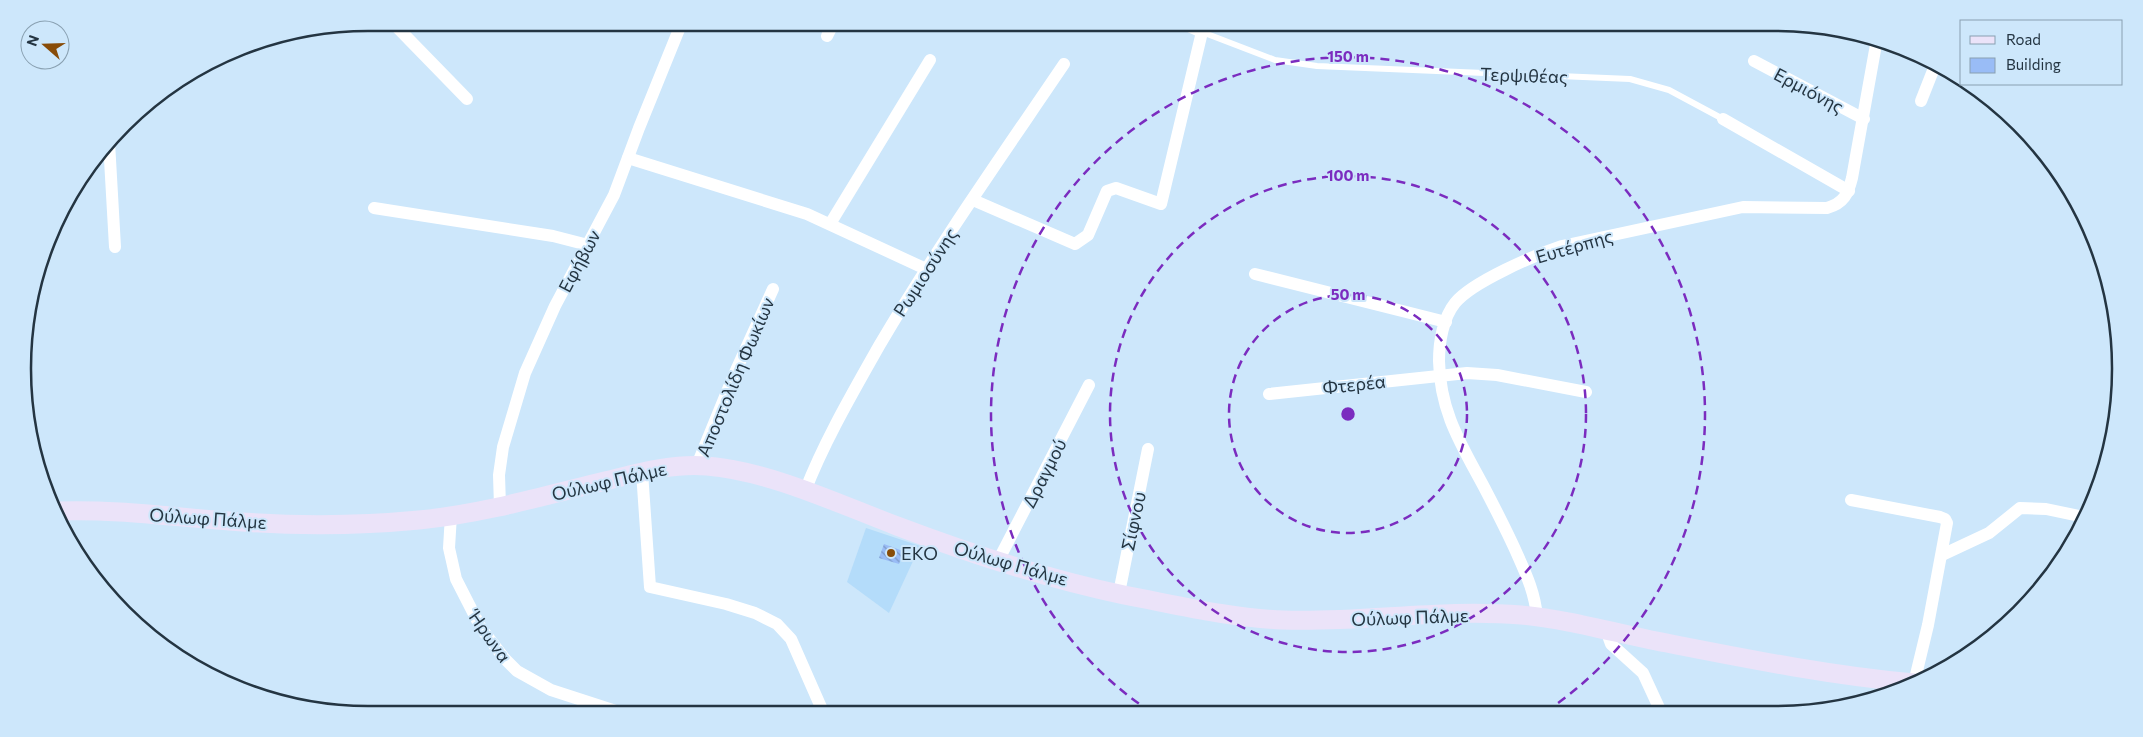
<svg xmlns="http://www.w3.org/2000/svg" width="2143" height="737" font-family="Commissioner,sans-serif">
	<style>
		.built { fill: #b4dcfa }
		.building { fill: url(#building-back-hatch) }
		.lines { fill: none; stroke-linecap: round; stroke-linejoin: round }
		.lane { stroke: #fff; stroke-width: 6 }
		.street { stroke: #fff; stroke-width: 12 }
		.secondary { stroke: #ebe3f9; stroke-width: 19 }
		.ring { fill: none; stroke: #7b2cbf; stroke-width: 2.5; stroke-dasharray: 9 6 }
		.poi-dot { fill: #884c08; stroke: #cde7fb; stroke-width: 2 }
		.labels { text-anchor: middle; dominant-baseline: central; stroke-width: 4; stroke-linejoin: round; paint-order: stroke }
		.street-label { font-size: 18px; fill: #243542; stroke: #cde7fb }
		.poi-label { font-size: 18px; fill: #243542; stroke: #cde7fb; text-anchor: start }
		.rim { fill: none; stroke: #243542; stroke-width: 2.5 }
		.centre { fill: #7b2cbf; stroke: #cde7fb; stroke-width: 2.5 }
		.ring-label { font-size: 15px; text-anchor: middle; font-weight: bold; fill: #7b2cbf; stroke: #cde7fb; stroke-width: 4; stroke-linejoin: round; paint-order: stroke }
	</style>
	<defs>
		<pattern id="building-back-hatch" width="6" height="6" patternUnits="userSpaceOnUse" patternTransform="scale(1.25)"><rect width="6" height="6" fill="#99bcf6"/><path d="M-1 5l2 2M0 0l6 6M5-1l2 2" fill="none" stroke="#7d9ac9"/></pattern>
	</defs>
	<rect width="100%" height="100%" fill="#cde7fb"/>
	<polygon class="built" points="866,528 920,546 889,613 847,582"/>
	<polygon class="building" points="884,544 903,551 899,564 879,558"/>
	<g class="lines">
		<polyline class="lane" points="1202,32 1275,60 1317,66 1630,79 1669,90 1723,119"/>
		<g class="street">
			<polyline points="392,22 467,99"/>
			<polyline points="827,36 834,22"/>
			<polyline points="1754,61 1864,119"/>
			<polyline points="1921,101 1936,63"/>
			<polyline points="1723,119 1849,191"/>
			<polyline points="109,142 115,247"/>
			<polyline points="628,158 807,214 926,269"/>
			<polyline points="973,200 1075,244 1088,235 1107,191 1116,188 1161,204 1202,32 1180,22"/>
			<polyline points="374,208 553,236 588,245"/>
			<polyline points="830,224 930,60"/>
			<polyline points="1255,274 1446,322"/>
			<polyline points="1269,394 1467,373 1497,375 1586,392"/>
			<polyline points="697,465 733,377 773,289"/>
			<polyline points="642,472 650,587 726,604 755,613 777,624 791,639 824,714"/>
			<path d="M805,491C825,440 852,394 879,346C936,249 1001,157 1064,64"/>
			<polyline points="1851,500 1940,517 1945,519 1947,523 1928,625 1914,683"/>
			<polyline points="500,506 499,475 503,447 525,373 555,306 614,195 639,128 682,22"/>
			<polyline points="451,515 449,548 456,579 481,628 504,658 517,671 551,690 625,714"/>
			<polyline points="1942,555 1989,533 2020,508 2046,509 2084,517"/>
			<polyline points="998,561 1089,385"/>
			<polyline points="1119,593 1148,449"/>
			<path d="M1537,617C1535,594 1527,576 1518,556C1508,533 1496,510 1484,487C1461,444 1440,412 1439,361C1439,342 1443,318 1455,303C1472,282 1535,255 1562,246L1743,207L1827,208C1844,203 1848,194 1852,178L1877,39"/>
			<polyline points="1606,630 1611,644 1643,673 1661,712"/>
		</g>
		<path class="secondary" d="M58,511C116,509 172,517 229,521C291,526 356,526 419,520C481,514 544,496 605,481C638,473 672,463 707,466C769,471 839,504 897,526C971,554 1047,579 1124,595C1177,605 1230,618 1283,620C1362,623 1442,608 1521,615C1565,619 1608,631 1651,640C1738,657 1825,675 1914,683"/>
	</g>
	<g class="ring">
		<circle cx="1348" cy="414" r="119"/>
		<circle cx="1348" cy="414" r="238"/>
		<path d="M1151 712A357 357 0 1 1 1545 712"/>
	</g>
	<circle class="poi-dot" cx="891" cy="553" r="5"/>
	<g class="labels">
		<g class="street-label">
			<text transform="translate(1524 75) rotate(2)">Τερψιθέας</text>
			<text transform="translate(1809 90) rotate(28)">Ερμιόνης</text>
			<text transform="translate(1574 246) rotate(-16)">Ευτέρπης</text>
			<text transform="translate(579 261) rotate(-62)">Εφήβων</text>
			<text transform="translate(925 272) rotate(-57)">Ρωμιοσύνης</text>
			<text transform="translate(735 377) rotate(-67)">Αποστολίδη Φωκίων</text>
			<text transform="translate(1354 384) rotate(-6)">Φτερέα</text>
			<text transform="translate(1044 473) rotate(-63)">Δραγμού</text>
			<text transform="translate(609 481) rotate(-13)">Ούλωφ Πάλμε</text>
			<text transform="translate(208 518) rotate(4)">Ούλωφ Πάλμε</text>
			<text transform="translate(1133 521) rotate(-78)">Σίφνου</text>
			<text transform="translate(1011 563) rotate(16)">Ούλωφ Πάλμε</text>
			<text transform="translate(1410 617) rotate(-2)">Ούλωφ Πάλμε</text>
			<text transform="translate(490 636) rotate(55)">Ήρωνα</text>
		</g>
		<g class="poi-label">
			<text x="901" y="553">EKO</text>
		</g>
	</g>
	<path d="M0 0H2143V737H0ZM368 31H1775A337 337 0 0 1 2112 368V369A337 337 0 0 1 1775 706H368A337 337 0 0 1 31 369V368A337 337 0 0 1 368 31Z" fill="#cde7fb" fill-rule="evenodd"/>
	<path class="rim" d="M368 31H1775A337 337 0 0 1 2112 368V369A337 337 0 0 1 1775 706H368A337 337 0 0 1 31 369V368A337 337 0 0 1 368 31Z"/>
	<circle cx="1348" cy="414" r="8" class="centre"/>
	<g class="ring-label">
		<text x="1348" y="62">150 m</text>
		<text x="1348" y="181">100 m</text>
		<text x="1348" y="300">50 m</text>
	</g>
	<rect x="1960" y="20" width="162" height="65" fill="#cde7fb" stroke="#89a0b1"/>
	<rect x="1970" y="36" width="25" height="8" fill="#ebe3f9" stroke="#89a0b1"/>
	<text x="2006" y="45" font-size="15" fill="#243542">Road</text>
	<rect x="1970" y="58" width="25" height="15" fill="#99bcf6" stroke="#89a0b1"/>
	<text x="2006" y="70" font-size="15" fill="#243542">Building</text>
	<g transform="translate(45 45) rotate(290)"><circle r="24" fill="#cde7fb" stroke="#89a0b1"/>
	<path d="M0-4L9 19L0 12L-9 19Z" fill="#884c08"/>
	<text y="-8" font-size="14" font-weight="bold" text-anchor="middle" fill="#243542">N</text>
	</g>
</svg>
